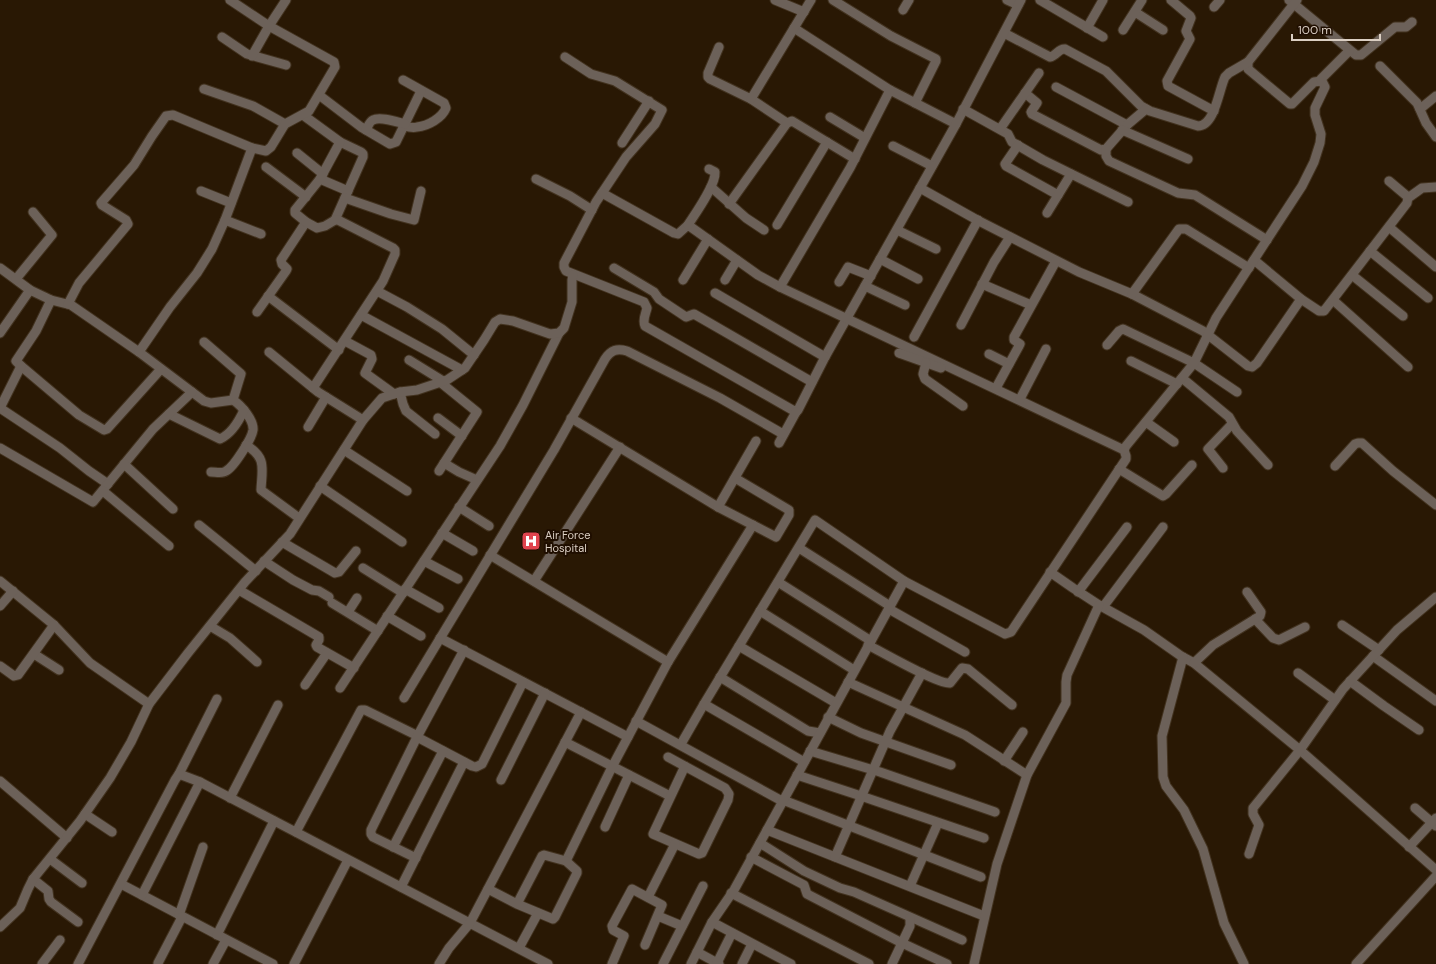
<svg xmlns="http://www.w3.org/2000/svg" width="1436" height="964" font-family="'DM Sans',sans-serif">
	<style>
		.lines { fill: none; stroke-linecap: round; stroke-linejoin: round }
		.minor-casing { stroke: #42321f; stroke-width: 11 }
		.minor { stroke: #6c6159; stroke-width: 9 }
		.labels { text-anchor: middle; dominant-baseline: central; stroke-width: 4; stroke-linejoin: round; paint-order: stroke }
		.poi-label { font-size: 11px; fill: #dbcfc3; stroke: #1f0e00; text-anchor: start }
	</style>
	<rect width="100%" height="100%" fill="#291804"/>
	<g class="lines">
		<g class="minor-casing">
			<g id="minor">
				<polyline points="775,0 804,12"/>
				<polyline points="833,0 891,36 936,59 936,61 915,103"/>
				<polyline points="1007,0 1018,5"/>
				<polyline points="1040,0 1103,37"/>
				<polyline points="1171,0 1190,16 1191,18 1186,31 1190,39 1167,81 1168,86 1214,111"/>
				<polyline points="1289,0 1356,55 1361,55 1395,27 1406,27 1412,22"/>
				<polyline points="1297,0 1248,62 1248,69 1290,104 1292,104 1314,82 1321,81"/>
				<polyline points="1214,7 1220,0"/>
				<polyline points="903,10 909,0"/>
				<polyline points="1135,12 1163,30"/>
				<polyline points="794,28 890,90 956,124"/>
				<polyline points="1087,28 1103,0"/>
				<polyline points="1123,30 1142,0"/>
				<path d="M1004,33L1050,57C1056,56 1059,48 1065,49L1106,71L1141,106L1150,111L1198,126C1215,126 1219,89 1225,77L1229,73L1248,62"/>
				<polyline points="222,37 247,54 286,65"/>
				<polyline points="719,47 708,73 708,77 710,79 751,99 787,123"/>
				<polyline points="252,56 269,26 286,0"/>
				<path d="M565,57L591,74L615,81L662,110L655,124L626,157L596,202L564,263V267L566,271L644,302L647,308C646,313 642,320 645,326L796,412L798,410L825,357L956,124L1021,0"/>
				<polyline points="1380,66 1417,103 1426,123 1436,137"/>
				<path d="M403,80L444,103L446,108C442,118 428,126 417,127C413,128 408,127 404,126"/>
				<polyline points="1056,87 1127,125"/>
				<polyline points="204,89 253,106 285,124"/>
				<polyline points="1025,93 1037,103 1031,112 1032,114 1101,150 1106,149 1127,125 1146,109"/>
				<polyline points="319,95 361,127 390,144 396,142 421,91"/>
				<polyline points="751,99 811,0"/>
				<polyline points="963,109 1008,134 1012,142 1043,160 1128,202"/>
				<polyline points="1420,109 1436,96"/>
				<polyline points="303,115 340,142 361,152 363,154 363,157 335,220"/>
				<polyline points="830,117 865,138"/>
				<polyline points="1000,129 1039,73"/>
				<path d="M366,130C368,126 370,121 373,120C380,116 397,122 405,124"/>
				<polyline points="1122,130 1188,159"/>
				<polyline points="622,143 649,101"/>
				<polyline points="1018,145 1005,164 1006,166 1058,195"/>
				<polyline points="893,146 932,166"/>
				<polyline points="1106,149 1106,156 1109,161 1178,193 1195,195 1267,240"/>
				<polyline points="297,153 323,174"/>
				<polyline points="266,167 306,197"/>
				<polyline points="320,179 348,191"/>
				<polyline points="536,179 570,196 592,210"/>
				<polyline points="711,187 746,218 764,230"/>
				<polyline points="920,188 979,221 1079,272 1132,294 1203,331 1248,366 1252,367 1257,363 1301,299"/>
				<polyline points="201,191 231,203"/>
				<polyline points="602,193 674,233 678,234 688,225 758,275 780,287 1124,450 1126,456 1126,459 1011,632 1005,634 904,581 815,520 704,704 681,744"/>
				<polyline points="345,198 391,214 414,220 421,191"/>
				<polyline points="1408,198 1422,188 1436,187"/>
				<polyline points="729,204 787,123 792,121 855,159"/>
				<polyline points="1047,213 1071,174"/>
				<polyline points="225,220 261,234"/>
				<path d="M688,225C695,214 716,185 715,172L709,169"/>
				<polyline points="777,225 827,142"/>
				<polyline points="1389,227 1436,267"/>
				<polyline points="897,230 936,249"/>
				<polyline points="1370,251 1428,298"/>
				<polyline points="880,259 918,279"/>
				<polyline points="1254,260 1301,299 1319,311 1324,311 1407,203 1408,197 1389,181"/>
				<path d="M0,268L30,290L51,300L71,305L139,352L204,401L211,403L233,400C241,405 254,420 253,430C252,438 234,467 226,471C222,474 216,472 211,472"/>
				<polyline points="614,268 654,292 659,299 686,317 694,314 812,382"/>
				<polyline points="1352,275 1403,316"/>
				<polyline points="16,279 52,235 33,212"/>
				<polyline points="683,280 708,239"/>
				<polyline points="725,280 737,260"/>
				<polyline points="839,282 848,267 871,276"/>
				<polyline points="982,284 1031,305"/>
				<polyline points="865,286 905,305"/>
				<polyline points="780,287 850,168 890,90"/>
				<polyline points="377,291 407,307 442,329 474,355"/>
				<polyline points="715,293 825,357"/>
				<polyline points="1132,294 1179,229 1186,229 1249,268"/>
				<polyline points="268,296 339,350"/>
				<polyline points="51,300 36,331 16,361 21,366 79,415 104,430 107,429 161,369"/>
				<polyline points="1333,300 1408,367"/>
				<polyline points="68,304 79,283 128,224 126,220 102,205 101,203 134,165 152,136 166,116 173,115 252,148 266,151 271,147 285,124 309,111 335,67 334,62 269,26 230,0"/>
				<polyline points="257,312 286,271 287,269 282,264 281,260 306,222"/>
				<polyline points="361,315 462,370"/>
				<polyline points="961,325 994,262 1010,237"/>
				<polyline points="0,333 30,290"/>
				<polyline points="914,337 978,220"/>
				<polyline points="345,341 371,355 372,359 365,373 394,394"/>
				<polyline points="204,342 241,374 233,400"/>
				<polyline points="1107,345 1119,331 1123,329 1194,363 1237,392"/>
				<polyline points="139,352 170,307 197,273 212,249 225,220 252,148"/>
				<polyline points="269,352 318,392 363,420"/>
				<polyline points="899,353 941,368"/>
				<polyline points="989,354 1009,364"/>
				<polyline points="409,360 443,381"/>
				<polyline points="1131,361 1177,384"/>
				<polyline points="926,363 923,374 925,379 963,406"/>
				<polyline points="1182,378 1229,417 1237,431 1268,465"/>
				<polyline points="313,388 383,281 395,254 395,250 393,248 338,220 335,220 325,226 317,228 306,222 295,213 295,210 320,179 340,142"/>
				<polyline points="996,388 1019,346 1020,344 1014,340 1014,337 1056,261"/>
				<polyline points="400,392 403,404 406,411 435,434"/>
				<polyline points="1020,399 1046,349"/>
				<polyline points="0,408 60,448 89,471 108,484"/>
				<polyline points="0,408 21,366"/>
				<path d="M169,414L220,439C231,434 239,421 244,410"/>
				<polyline points="438,418 462,436"/>
				<polyline points="571,418 718,507 776,537 789,515 789,510 735,478"/>
				<polyline points="1146,422 1174,442"/>
				<polyline points="308,427 326,397"/>
				<polyline points="779,443 796,412"/>
				<path d="M246,445C267,458 262,468 261,490L299,518"/>
				<polyline points="0,448 93,502 153,429 192,392"/>
				<polyline points="344,450 407,491"/>
				<polyline points="1124,450 1126,446 1194,363 1216,318 1302,186 1314,162 1320,143 1321,134 1315,115 1315,108 1325,87 1321,79 1349,51"/>
				<polyline points="444,463 459,472 477,480"/>
				<polyline points="124,464 173,509"/>
				<polyline points="1335,466 1355,444 1358,443 1362,443 1393,471 1436,505"/>
				<polyline points="1223,468 1208,449 1232,424"/>
				<polyline points="1119,469 1163,496 1166,494 1192,465"/>
				<polyline points="439,471 477,412 440,382"/>
				<polyline points="320,486 402,542"/>
				<polyline points="103,491 169,546"/>
				<polyline points="459,507 489,526"/>
				<polyline points="718,507 756,441"/>
				<polyline points="199,525 256,571"/>
				<polyline points="442,533 473,551"/>
				<polyline points="282,542 335,573 339,572 356,551"/>
				<polyline points="799,548 890,606"/>
				<polyline points="490,555 668,662"/>
				<polyline points="264,561 293,580 312,590 319,591 329,597"/>
				<polyline points="424,561 458,579"/>
				<polyline points="363,568 403,593"/>
				<polyline points="1050,572 1073,588 1099,605 1144,630 1181,656 1194,663 1300,750 1436,870"/>
				<polyline points="0,581 54,625 90,663 149,704"/>
				<polyline points="534,581 620,447"/>
				<polyline points="778,582 871,641"/>
				<polyline points="405,589 439,608"/>
				<polyline points="239,590 319,637 319,640 316,645 317,647 354,668"/>
				<polyline points="1078,592 1127,527"/>
				<polyline points="332,603 378,631"/>
				<polyline points="0,606 13,591"/>
				<polyline points="1103,607 1163,527"/>
				<polyline points="889,609 965,652"/>
				<polyline points="760,611 854,670"/>
				<polyline points="348,612 357,598"/>
				<polyline points="387,616 421,636"/>
				<polyline points="1255,619 1273,638 1279,640 1305,627"/>
				<polyline points="1342,625 1379,650"/>
				<polyline points="210,626 230,638 257,662"/>
				<polyline points="440,638 628,737"/>
				<path d="M868,645C882,652 939,685 950,683L962,668L968,669L1012,705"/>
				<polyline points="739,646 836,703"/>
				<polyline points="34,654 59,670"/>
				<polyline points="1373,656 1436,701"/>
				<polyline points="1183,657 1162,736 1163,777 1166,786 1184,810 1203,849 1224,923 1244,964"/>
				<polyline points="1194,663 1213,645 1260,616 1261,612 1247,592"/>
				<polyline points="0,666 14,676 18,675 54,625"/>
				<polyline points="1298,673 1335,700"/>
				<polyline points="720,677 808,731 820,733"/>
				<polyline points="1350,681 1384,706 1419,730"/>
				<polyline points="848,682 965,735 1027,775"/>
				<polyline points="305,685 327,653"/>
				<polyline points="340,688 500,446 523,405 559,333"/>
				<path d="M404,698L554,450L605,359C611,350 617,348 627,351L720,398L783,434"/>
				<polyline points="704,704 804,762"/>
				<polyline points="828,717 861,733 951,765"/>
				<polyline points="636,721 782,801"/>
				<polyline points="417,737 472,766 476,767 482,764 523,682"/>
				<polyline points="565,742 670,796"/>
				<polyline points="810,751 880,772 995,812"/>
				<polyline points="668,757 725,788 729,794 728,800 702,853 699,854 653,834 685,766"/>
				<polyline points="1004,761 1023,732"/>
				<polyline points="179,774 217,699"/>
				<polyline points="797,775 861,796 984,838"/>
				<polyline points="501,780 545,693"/>
				<polyline points="0,781 67,838"/>
				<polyline points="230,798 278,705"/>
				<polyline points="783,800 981,877"/>
				<polyline points="1415,808 1436,826"/>
				<polyline points="85,814 112,832"/>
				<polyline points="605,827 629,775"/>
				<polyline points="767,830 984,916"/>
				<polyline points="296,832 361,710 365,710 418,736"/>
				<polyline points="760,843 804,871 840,888 854,892 962,940"/>
				<polyline points="393,847 443,751"/>
				<polyline points="1409,847 1436,818"/>
				<polyline points="1249,854 1259,825 1253,814 1253,808 1300,750 1343,689 1397,630 1436,597"/>
				<polyline points="751,857 804,885 807,894 902,943 947,964"/>
				<polyline points="835,857 890,731 922,673"/>
				<polyline points="416,858 373,837 371,834 371,830 417,737 464,650"/>
				<polyline points="50,859 82,883"/>
				<polyline points="566,861 612,767 668,662 753,525"/>
				<polyline points="33,879 48,891 49,899 51,902 78,922"/>
				<polyline points="121,884 273,964"/>
				<polyline points="910,886 938,823"/>
				<polyline points="401,887 464,762"/>
				<polyline points="488,889 517,904 553,919 555,917 577,873 577,871 566,861 544,855 542,856 517,904"/>
				<polyline points="731,893 869,964"/>
				<polyline points="142,895 200,782"/>
				<polyline points="648,897 675,844"/>
				<polyline points="179,915 203,847"/>
				<polyline points="658,916 682,926"/>
				<polyline points="712,922 791,964"/>
				<polyline points="0,927 20,908 28,889 33,879 80,821 110,778 131,742 149,704 188,653 245,582 290,534 363,420 382,398 400,392 417,390 447,380 465,368 484,340 495,322 500,319 513,321 550,334 559,333 564,328 572,302 572,280 573,275"/>
				<polyline points="217,935 274,821"/>
				<polyline points="519,948 538,913"/>
				<polyline points="697,952 719,964"/>
				<polyline points="158,963 182,917"/>
				<polyline points="717,963 732,933"/>
				<polyline points="42,964 60,940"/>
				<polyline points="78,964 175,780 179,774 200,782 548,964"/>
				<polyline points="213,964 226,940"/>
				<polyline points="294,964 348,860"/>
				<polyline points="439,964 449,948 470,923 581,712"/>
				<polyline points="612,964 624,936 613,930 612,926 632,889 662,905 645,945"/>
				<polyline points="663,964 703,886"/>
				<polyline points="691,964 712,922 734,890 904,581"/>
				<polyline points="742,964 752,944"/>
				<polyline points="892,964 910,926 910,918"/>
				<polyline points="974,964 997,864 1027,775 1066,703 1066,682 1067,675 1099,605"/>
				<polyline points="1356,964 1436,876"/>
			</g>
		</g>
		<use href="#minor" class="minor"/>
	</g>
	<defs>
		<g id="hospital-square" transform="scale(1)"><rect x="-9" y="-9" width="18" height="18" rx="4" fill="#e0444e" stroke="#1f0e00"/><path d="M-5-5h3v3.5h4V-5h3V5h-3V1.5h-4V5h-3Z" fill="#fff"/></g>
	</defs>
	<g fill-rule="evenodd">
		<use href="#hospital-square" x="531" y="541"/>
	</g>
	<g class="labels">
		<g class="poi-label">
			<text x="545" y="535">Air Force<tspan x="545" dy="13">Hospital</tspan></text>
		</g>
	</g>
	<path d="M1292 34v6h88v-6" fill="none" stroke="#dbcfc3" stroke-width="2"/>
	<text x="1298" y="34" font-size="12" fill="#dbcfc3" stroke="#1f0e00" stroke-width="3" paint-order="stroke">100 m</text>
</svg>
